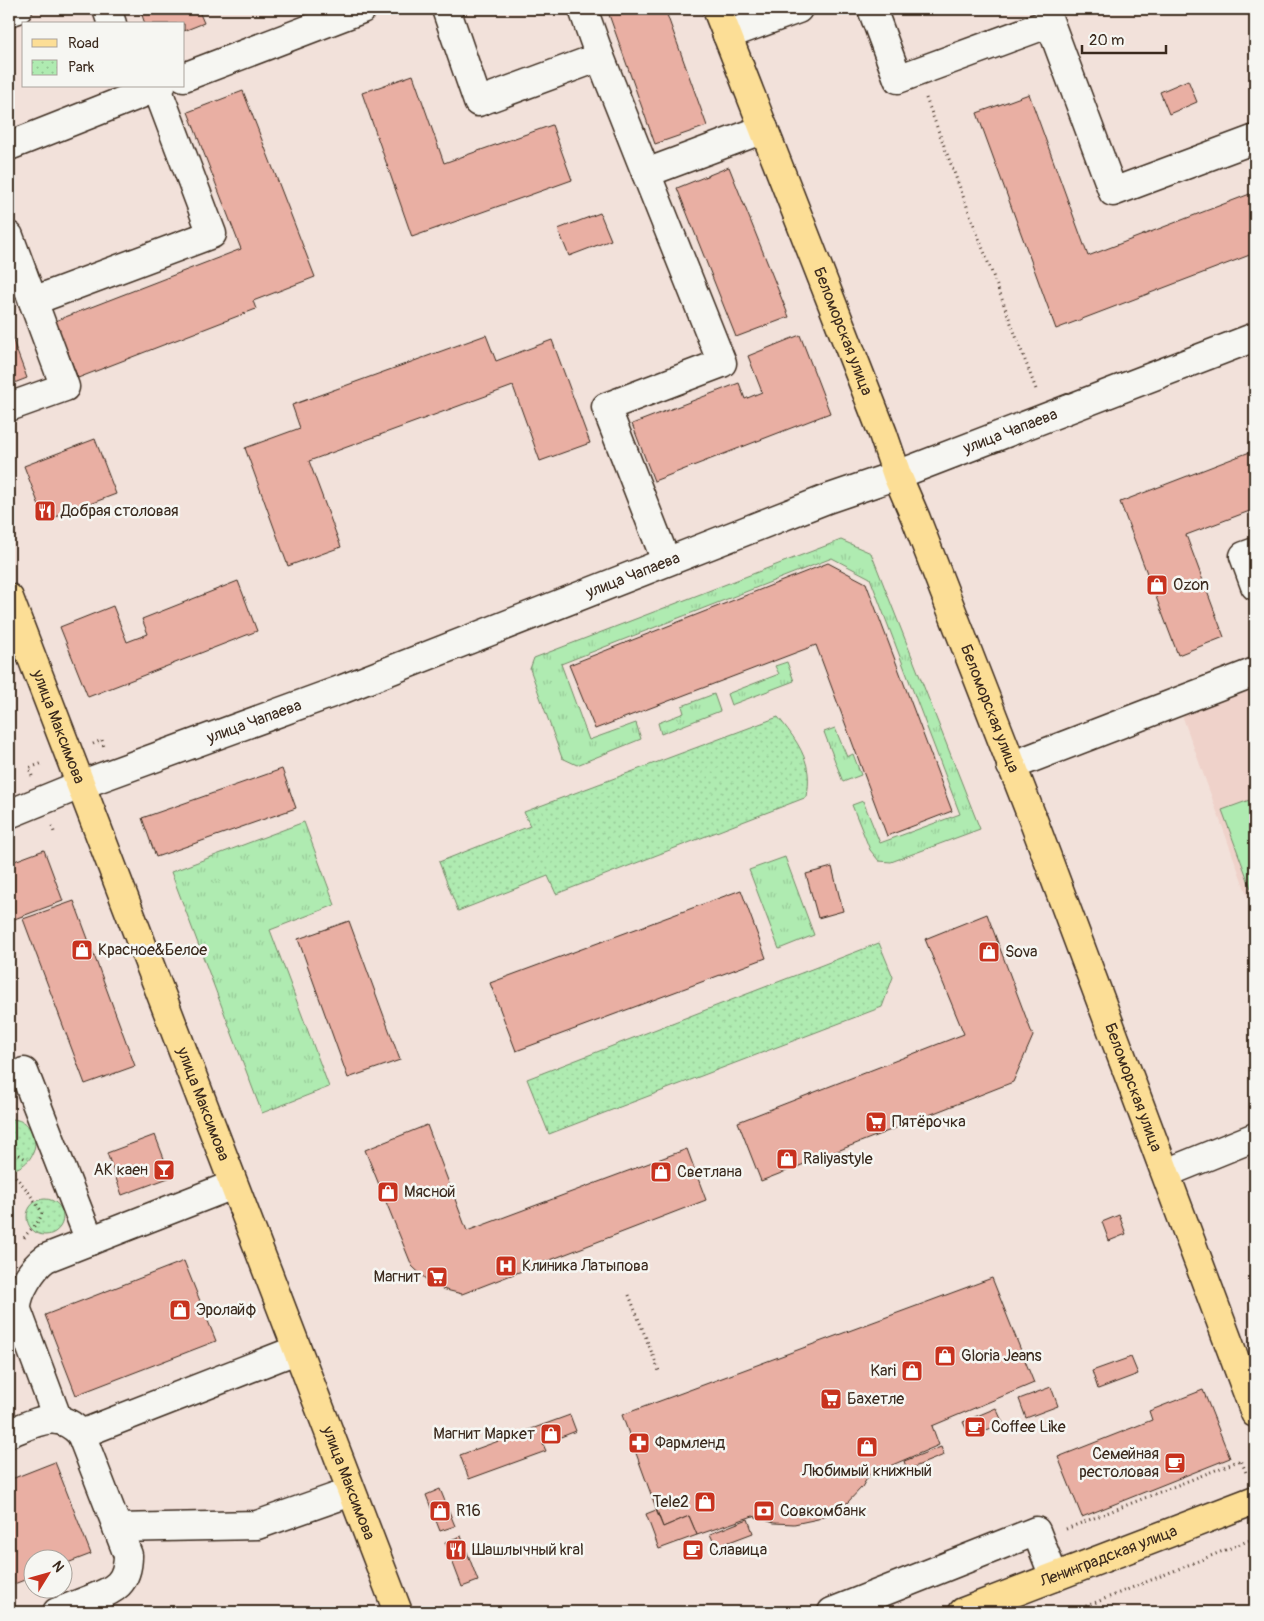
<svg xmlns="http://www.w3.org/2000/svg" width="1264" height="1621" font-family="Pangolin,sans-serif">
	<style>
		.built { fill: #efd2ca }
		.grass { fill: url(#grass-tufts); stroke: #758a68 }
		.park { fill: url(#park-dots); stroke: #758a68 }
		.garden { fill: #afebb1; stroke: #758a68 }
		.building { fill: #e9afa3; stroke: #3b2a1e }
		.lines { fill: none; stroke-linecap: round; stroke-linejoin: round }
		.minor-casing { stroke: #3b2a1e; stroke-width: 31 }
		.major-casing { stroke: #3b2a1e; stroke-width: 31 }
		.path { stroke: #3b2a1e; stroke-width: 3; stroke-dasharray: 1 4; stroke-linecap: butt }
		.minor { stroke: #f6f6f2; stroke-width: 28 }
		.major { stroke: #fcde96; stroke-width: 28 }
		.labels { text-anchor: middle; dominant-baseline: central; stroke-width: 5; stroke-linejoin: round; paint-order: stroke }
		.street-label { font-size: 16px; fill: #3b2a1e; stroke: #f6f6f2 }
		.poi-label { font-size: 16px; fill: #3b2a1e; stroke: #f6f6f2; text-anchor: start }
	</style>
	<defs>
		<pattern id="grass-tufts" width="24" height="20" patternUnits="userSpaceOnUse" patternTransform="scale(1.25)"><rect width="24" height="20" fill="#afebb1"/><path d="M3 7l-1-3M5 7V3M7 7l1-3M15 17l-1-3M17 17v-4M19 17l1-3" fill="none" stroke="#97ca98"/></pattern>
		<pattern id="park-dots" width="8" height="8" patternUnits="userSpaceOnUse" patternTransform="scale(1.25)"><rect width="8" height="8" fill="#afebb1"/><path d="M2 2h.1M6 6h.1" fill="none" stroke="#97ca98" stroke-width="1.8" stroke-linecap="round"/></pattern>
	</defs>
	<rect width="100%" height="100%" fill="#f2e1da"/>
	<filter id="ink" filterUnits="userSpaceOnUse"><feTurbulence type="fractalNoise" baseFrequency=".02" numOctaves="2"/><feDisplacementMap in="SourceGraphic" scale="10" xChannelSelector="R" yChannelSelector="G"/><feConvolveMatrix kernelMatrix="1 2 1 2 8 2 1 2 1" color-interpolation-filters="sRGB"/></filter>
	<g filter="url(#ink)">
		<polygon class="built" points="1255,689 1255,917 1182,715"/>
		<g class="grass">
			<polygon points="841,540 871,553 980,829 891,862 879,861 870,850 852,805 863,801 880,843 960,814 870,578 832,558 561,664 589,740 636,723 641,739 577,765 562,758 530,669 534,658"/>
			<polygon points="787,662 794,681 731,705 727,694 779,674 775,666"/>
			<polygon points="714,694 720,711 661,734 658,723 684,713 682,706"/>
			<polygon points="835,728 847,757 853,754 861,775 843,782 824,732"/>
			<polygon points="304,822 335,905 270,930 329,1087 262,1113 171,872"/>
			<polygon points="785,857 814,935 779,949 749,870"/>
		</g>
		<g class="park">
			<path d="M778,717C791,733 806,752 808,773C809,781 808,790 807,797L556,894L548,876L458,911L439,862L530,826L524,812Z"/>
			<polygon points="879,943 893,977 882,1007 549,1134 527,1079"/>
			<path d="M9,1119C40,1118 46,1162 11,1170L9,1168Z"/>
			<circle cx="45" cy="1217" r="18"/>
		</g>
		<polygon class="garden" points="1255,798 1255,899 1222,810"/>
		<g class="building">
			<polygon points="140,9 198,9 204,23 184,31 184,24 145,24"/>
			<polygon points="607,9 665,9 707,126 655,144"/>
			<polygon points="413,75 444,163 552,125 572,180 412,237 362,93"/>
			<polygon points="1188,80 1197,102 1169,114 1160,92"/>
			<polygon points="243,91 315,277 253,301 256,309 78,378 55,321 241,249 188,112"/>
			<polygon points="1029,94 1088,256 1255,192 1255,253 1056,329 977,113"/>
			<polygon points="729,167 789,317 736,337 677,188"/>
			<polygon points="600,213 611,240 569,256 558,229"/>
			<polygon points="9,330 27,378 9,385"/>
			<polygon points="486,335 496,361 552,340 590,443 540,461 513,386 309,461 341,547 288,566 245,448 300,428 292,405"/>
			<polygon points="800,335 830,413 654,481 632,424 739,383 745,399 762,392 748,356"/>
			<polygon points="95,439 116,494 45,521 24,466"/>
			<polygon points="1255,450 1255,509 1186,535 1224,637 1178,655 1120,502"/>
			<polygon points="828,563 866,583 952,811 887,836 816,645 595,729 569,665"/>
			<polygon points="238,581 257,631 88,697 60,627 113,606 127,642 148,634 142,619"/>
			<polygon points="282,769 296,808 156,857 142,818"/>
			<polygon points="44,850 63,901 9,921 9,863"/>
			<polygon points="832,867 843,911 818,918 806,874"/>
			<polygon points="741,890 766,958 516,1051 490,983"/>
			<polygon points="74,901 135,1066 85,1084 23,919"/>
			<polygon points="987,914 1033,1036 1013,1082 761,1181 738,1122 964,1034 925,939"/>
			<polygon points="349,921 400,1060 348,1078 298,939"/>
			<polygon points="427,1125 467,1231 687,1149 706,1200 462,1294 434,1287 412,1266 365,1150"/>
			<polygon points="155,1135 171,1177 122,1195 107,1153"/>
			<polygon points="1119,1215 1126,1234 1109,1241 1102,1222"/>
			<polygon points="184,1261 216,1341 76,1395 45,1315"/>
			<polygon points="992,1278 1034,1383 932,1426 939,1445 869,1475 862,1487 847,1503 818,1519 794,1524 774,1523 753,1516 697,1535 689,1516 663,1527 622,1415"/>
			<polygon points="1131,1357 1138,1374 1098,1389 1092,1371"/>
			<polygon points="1051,1387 1058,1406 1026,1418 1019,1399"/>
			<polygon points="1203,1390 1230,1458 1082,1517 1058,1457 1152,1420 1149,1411"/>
			<polygon points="996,1408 1003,1423 970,1437 963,1422"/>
			<polygon points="570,1415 576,1431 543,1444 546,1451 469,1479 460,1455"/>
			<polygon points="941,1447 944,1455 907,1470 904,1461"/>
			<polygon points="55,1462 91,1554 62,1565 62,1558 32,1558 32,1577 9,1586 9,1480"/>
			<polygon points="440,1489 455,1526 440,1531 426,1495"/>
			<polygon points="656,1510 663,1527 689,1516 697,1535 659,1549 646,1514"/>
			<polygon points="748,1519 753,1533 716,1547 710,1534"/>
			<polygon points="461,1536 478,1581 462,1587 445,1542"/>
			<polygon points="695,1544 699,1553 689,1556 686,1548"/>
		</g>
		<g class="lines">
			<g class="minor-casing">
				<g id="minor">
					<polyline points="107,9 112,24"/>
					<polyline points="446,9 478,102 600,57"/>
					<polyline points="583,9 600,57 646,173 764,129"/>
					<polyline points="872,9 898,79 1050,23 1113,192 1255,139"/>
					<polyline points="9,12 18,9"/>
					<polyline points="727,35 798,9"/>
					<polyline points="184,77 362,9"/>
					<polyline points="9,146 161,86"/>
					<polyline points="646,173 722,363 606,407 666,561"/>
					<polyline points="9,236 33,301 212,234 157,88"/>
					<polyline points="9,407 65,387 33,301"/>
					<polyline points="1255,552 1244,556 1255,586"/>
					<polyline points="1011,766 1255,672"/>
					<path id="s1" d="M9,814L80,785L343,689L827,499L897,475L1255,337"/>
					<polyline points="24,1072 90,1241"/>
					<polyline points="1166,1173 1255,1137"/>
					<path d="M58,1420L17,1310C16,1293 33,1267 46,1258L233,1185"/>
					<path d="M9,1433C35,1423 58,1408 81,1434L128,1555C128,1583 115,1590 91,1599C80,1603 69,1608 57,1612"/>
					<polyline points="81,1434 296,1350"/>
					<polyline points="117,1528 257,1525 351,1492"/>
					<polyline points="832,1612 1036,1531 1054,1577"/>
				</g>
			</g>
			<g class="major-casing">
				<g id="major">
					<path id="s2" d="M717,9L883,434L897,475L916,519L1032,817L1255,1413"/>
					<path id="s3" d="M9,598L398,1612"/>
					<path id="s4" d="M963,1612L1255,1500"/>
				</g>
			</g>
			<g class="path">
				<polyline points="926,98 1037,392"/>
				<polyline points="93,744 102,740 104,747"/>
				<polyline points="32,776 29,768 43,763"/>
				<polyline points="52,826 55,835"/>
				<polyline points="9,1156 19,1155 26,1159"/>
				<path d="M9,1169L27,1190L42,1212C40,1224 29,1229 24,1238"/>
				<polyline points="629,1295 659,1371"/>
				<polyline points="1066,1529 1241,1460 1247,1475"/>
				<polyline points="1072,1612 1255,1538"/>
			</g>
			<use href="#minor" class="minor"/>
			<use href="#major" class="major"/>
		</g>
	</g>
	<defs>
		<g id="restaurant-square" transform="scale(1.125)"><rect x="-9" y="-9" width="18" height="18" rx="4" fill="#c8321e" stroke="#f6f6f2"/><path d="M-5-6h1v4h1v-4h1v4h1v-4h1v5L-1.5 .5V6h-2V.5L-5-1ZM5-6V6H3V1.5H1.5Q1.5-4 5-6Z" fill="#fff"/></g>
		<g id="shop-square" transform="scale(1.125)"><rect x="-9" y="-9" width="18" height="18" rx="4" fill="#c8321e" stroke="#f6f6f2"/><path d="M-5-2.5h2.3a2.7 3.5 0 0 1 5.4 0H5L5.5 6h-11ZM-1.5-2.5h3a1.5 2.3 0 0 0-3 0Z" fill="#fff"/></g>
		<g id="supermarket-square" transform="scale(1.125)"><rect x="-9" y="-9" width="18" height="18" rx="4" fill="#c8321e" stroke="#f6f6f2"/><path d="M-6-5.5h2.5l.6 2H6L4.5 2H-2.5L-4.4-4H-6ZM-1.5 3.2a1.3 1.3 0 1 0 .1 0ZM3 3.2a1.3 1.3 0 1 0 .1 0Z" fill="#fff"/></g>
		<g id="bar-square" transform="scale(1.125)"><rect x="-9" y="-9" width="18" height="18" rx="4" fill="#c8321e" stroke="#f6f6f2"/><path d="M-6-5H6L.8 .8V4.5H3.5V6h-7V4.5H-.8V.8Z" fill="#fff"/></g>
		<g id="hospital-square" transform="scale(1.125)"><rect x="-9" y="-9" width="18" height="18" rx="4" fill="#c8321e" stroke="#f6f6f2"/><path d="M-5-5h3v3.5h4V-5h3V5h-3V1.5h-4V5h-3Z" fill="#fff"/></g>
		<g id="cafe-square" transform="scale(1.125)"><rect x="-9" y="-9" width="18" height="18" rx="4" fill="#c8321e" stroke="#f6f6f2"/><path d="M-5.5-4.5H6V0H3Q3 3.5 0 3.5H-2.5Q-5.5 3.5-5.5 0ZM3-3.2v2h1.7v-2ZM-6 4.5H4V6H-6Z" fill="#fff"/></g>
		<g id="pharmacy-square" transform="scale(1.125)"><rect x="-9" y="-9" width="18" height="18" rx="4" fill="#c8321e" stroke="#f6f6f2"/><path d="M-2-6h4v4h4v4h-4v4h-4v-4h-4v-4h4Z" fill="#fff"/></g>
		<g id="bank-square" transform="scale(1.125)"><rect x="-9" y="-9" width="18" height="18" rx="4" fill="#c8321e" stroke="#f6f6f2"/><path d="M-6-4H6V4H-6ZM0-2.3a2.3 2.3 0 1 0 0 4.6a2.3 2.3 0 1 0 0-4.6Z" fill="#fff"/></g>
	</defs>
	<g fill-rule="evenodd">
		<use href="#restaurant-square" x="45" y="511"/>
		<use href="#shop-square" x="1157" y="585"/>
		<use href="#shop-square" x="82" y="950"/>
		<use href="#shop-square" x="989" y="952"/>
		<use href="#supermarket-square" x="876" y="1122"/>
		<use href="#shop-square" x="787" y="1159"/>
		<use href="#bar-square" x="164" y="1170"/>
		<use href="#shop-square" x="661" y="1172"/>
		<use href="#shop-square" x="388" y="1192"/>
		<use href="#hospital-square" x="506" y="1266"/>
		<use href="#supermarket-square" x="437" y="1277"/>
		<use href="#shop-square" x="180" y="1310"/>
		<use href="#shop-square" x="945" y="1356"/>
		<use href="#shop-square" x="912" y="1371"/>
		<use href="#supermarket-square" x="831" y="1399"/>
		<use href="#cafe-square" x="975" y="1427"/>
		<use href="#shop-square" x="551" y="1434"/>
		<use href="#pharmacy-square" x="639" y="1443"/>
		<use href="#shop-square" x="867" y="1447"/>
		<use href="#cafe-square" x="1175" y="1463"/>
		<use href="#shop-square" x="705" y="1502"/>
		<use href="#shop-square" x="440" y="1511"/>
		<use href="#bank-square" x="764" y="1511"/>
		<use href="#restaurant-square" x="456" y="1550"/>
		<use href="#cafe-square" x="693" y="1550"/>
	</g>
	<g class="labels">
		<g class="street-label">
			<text stroke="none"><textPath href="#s2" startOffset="346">Беломорская улица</textPath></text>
			<text stroke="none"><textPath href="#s1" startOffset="1072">улица Чапаева</textPath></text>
			<text stroke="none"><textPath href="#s1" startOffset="668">улица Чапаева</textPath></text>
			<text stroke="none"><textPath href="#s2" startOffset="751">Беломорская улица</textPath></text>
			<text stroke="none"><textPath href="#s1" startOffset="262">улица Чапаева</textPath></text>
			<text stroke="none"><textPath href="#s3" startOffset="138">улица Максимова</textPath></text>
			<text stroke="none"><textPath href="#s2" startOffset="1156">Беломорская улица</textPath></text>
			<text stroke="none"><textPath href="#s3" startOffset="542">улица Максимова</textPath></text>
			<text stroke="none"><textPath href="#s3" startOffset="948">улица Максимова</textPath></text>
			<text stroke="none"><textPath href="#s4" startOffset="156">Ленинградская улица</textPath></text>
		</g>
		<g class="poi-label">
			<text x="61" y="511">Добрая столовая</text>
			<text x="1173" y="585">Ozon</text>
			<text x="98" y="950">Красное&amp;Белое</text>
			<text x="1005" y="952">Sova</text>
			<text x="892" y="1122">Пятёрочка</text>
			<text x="803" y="1159">Raliyastyle</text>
			<text x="148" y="1170" text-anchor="end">АК каен</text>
			<text x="677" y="1172">Светлана</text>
			<text x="404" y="1192">Мясной</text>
			<text x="522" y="1266">Клиника Латыпова</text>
			<text x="421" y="1277" text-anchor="end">Магнит</text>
			<text x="196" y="1310">Эролайф</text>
			<text x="961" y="1356">Gloria Jeans</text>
			<text x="896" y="1371" text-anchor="end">Kari</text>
			<text x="847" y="1399">Бахетле</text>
			<text x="991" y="1427">Coffee Like</text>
			<text x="535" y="1434" text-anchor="end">Магнит Маркет</text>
			<text x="655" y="1443">Фармленд</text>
			<text x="1159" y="1454" text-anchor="end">Семейная<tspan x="1159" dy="18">рестоловая</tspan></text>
			<text x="867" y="1471" text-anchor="middle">Любимый книжный</text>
			<text x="689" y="1502" text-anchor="end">Tele2</text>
			<text x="456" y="1511">R16</text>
			<text x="780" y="1511">Совкомбанк</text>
			<text x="472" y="1550">Шашлычный kral</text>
			<text x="709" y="1550">Славица</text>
		</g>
	</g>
	<rect width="1264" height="1621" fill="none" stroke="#f6f6f2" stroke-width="30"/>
	<rect x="15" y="15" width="1234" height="1591" fill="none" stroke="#3b2a1e" stroke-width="2" filter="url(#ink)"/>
	<rect x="22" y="22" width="162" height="65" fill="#f6f6f2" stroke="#aba49d"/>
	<rect x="32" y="39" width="25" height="8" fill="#fcde96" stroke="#aba49d"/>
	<text x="68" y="48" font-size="15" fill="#3b2a1e">Road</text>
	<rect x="32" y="60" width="25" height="15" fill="url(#park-dots)" stroke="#aba49d"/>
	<text x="68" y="72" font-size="15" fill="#3b2a1e">Park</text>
	<g transform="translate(48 1574) rotate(53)"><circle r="24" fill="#f6f6f2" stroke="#aba49d"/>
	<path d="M0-4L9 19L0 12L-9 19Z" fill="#c8321e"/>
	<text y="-8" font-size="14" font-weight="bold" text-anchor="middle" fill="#3b2a1e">N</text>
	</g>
	<path d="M1082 45v8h84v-8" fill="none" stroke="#3b2a1e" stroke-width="2.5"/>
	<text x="1089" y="45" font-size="15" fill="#3b2a1e" stroke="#f6f6f2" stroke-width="4" paint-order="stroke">20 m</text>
</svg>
